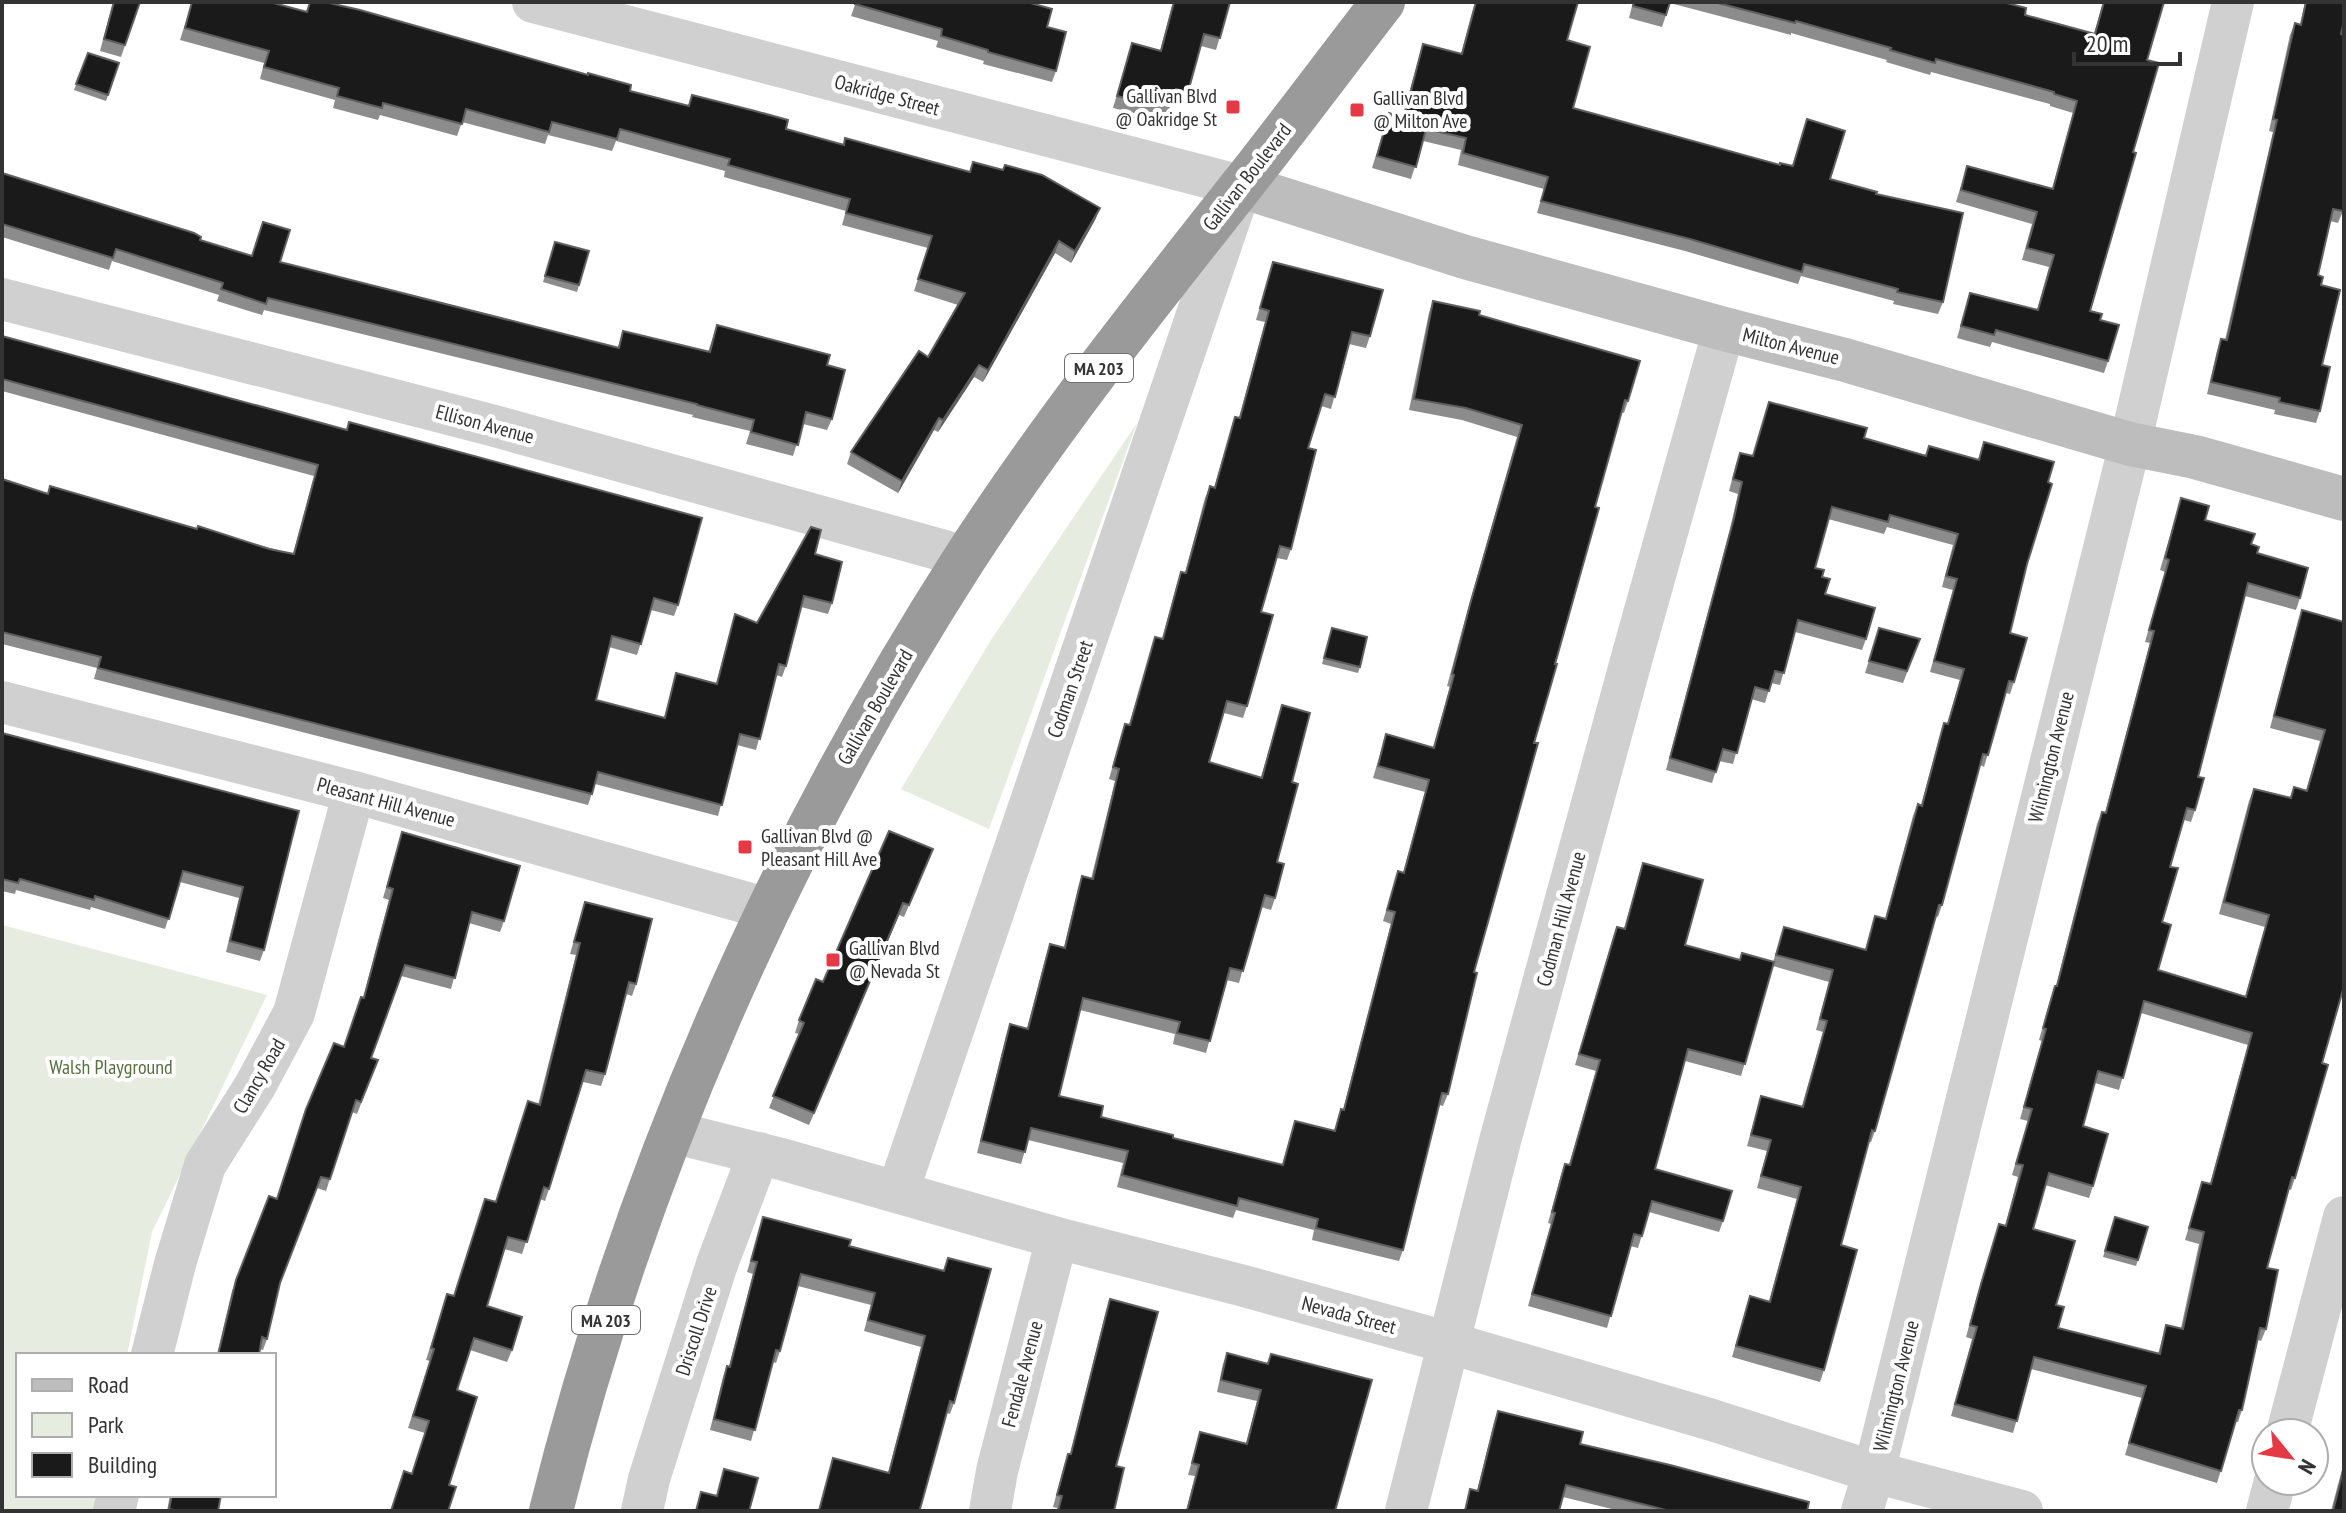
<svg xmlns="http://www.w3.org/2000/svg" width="2346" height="1513" font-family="'PT Sans Narrow',sans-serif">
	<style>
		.green { fill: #e6ecdf }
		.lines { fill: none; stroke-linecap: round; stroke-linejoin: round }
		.street { stroke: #d0d0d0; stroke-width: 42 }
		.secondary { stroke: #bdbdbd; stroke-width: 44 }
		.highway { stroke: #9a9a9a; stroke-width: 44 }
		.wall { fill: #8c8c8c; fill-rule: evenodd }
		.shaded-wall { fill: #5f5f5f }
		.building { fill: #1a1a1a; stroke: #5f5f5f; stroke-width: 2; fill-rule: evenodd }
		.poi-dot { fill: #e63946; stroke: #fff; stroke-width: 3 }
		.labels { text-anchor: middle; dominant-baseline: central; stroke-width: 8; stroke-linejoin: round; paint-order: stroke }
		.shield { fill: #fff; stroke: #707070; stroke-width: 2 }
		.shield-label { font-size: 18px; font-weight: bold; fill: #333 }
		.street-label { font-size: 20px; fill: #333; stroke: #fff }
		.poi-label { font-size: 20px; fill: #333; stroke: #fff; text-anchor: start }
		.park-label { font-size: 20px; fill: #56703f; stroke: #fff }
	</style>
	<rect width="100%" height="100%" fill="#fff"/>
	<g class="green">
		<polygon points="1137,423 989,829 901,789 991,640"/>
		<polygon points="2,925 267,995 152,1232 127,1355 18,1355 18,1495 99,1495 95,1511 2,1511"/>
	</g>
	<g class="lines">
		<g class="street">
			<polyline points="533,2 1241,186 898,1191"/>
			<polyline points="2,299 491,425 966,557"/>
			<polyline points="2,702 354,792 768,909"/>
			<polyline points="672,1132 781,1159 1057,1238 1244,1286 1450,1343 1712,1420 1874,1472 2022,1511"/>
			<polyline points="152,1355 175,1264 205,1165 255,1086 294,1013 354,792"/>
			<polyline points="2287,1433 2344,1217"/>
			<polyline points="114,1511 118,1495"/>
			<polyline points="642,1511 649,1479 717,1264 759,1153"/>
			<polyline points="990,1511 997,1471 1057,1238"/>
			<polyline points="1406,1511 1500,1141 1634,650 1724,329"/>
			<polyline points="1862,1511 1874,1472 2130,444 2233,2"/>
			<polyline points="2267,1511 2275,1481"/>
		</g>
		<polyline class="secondary" points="1241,186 1465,257 1724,329 1845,360 2130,444 2195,457 2344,499"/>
		<path class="highway" d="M551,1511C635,1174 776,853 963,561C1047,431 1143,310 1239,189C1288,127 1335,64 1383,2"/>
	</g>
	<g class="wall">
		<polygon points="113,2 140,2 121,57 100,51"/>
		<polygon points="192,2 270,2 306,12 310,2 630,91 688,106 692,95 786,129 843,144 845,138 970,172 973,162 1100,208 1095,220 1071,263 1055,253 983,382 974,377 938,432 934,430 898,493 847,464 851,452 928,357 958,305 914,291 928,248 842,225 846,211 724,177 725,171 616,141 612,151 548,135 545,144 462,122 457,136 380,115 378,120 333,108 335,100 260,79 264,63 180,40"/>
		<polygon points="856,2 1047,27 1056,71 1052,82 983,64 984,61 936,47 938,41 851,16"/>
		<polygon points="1173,2 1230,2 1216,50 1201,46 1184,104 1172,101 1167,116 1152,112 1150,117 1113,108 1132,43 1160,51"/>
		<polygon points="1475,2 1578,2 1567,40 1573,108 1780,165 1792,166 1807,119 1830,179 1876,194 1943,302 1938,314 1893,304 1894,301 1801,276 1798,284 1685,251 1537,213 1544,189 1458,165 1461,150 1423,141 1411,179 1372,168 1389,113 1402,117 1423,44 1461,54"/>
		<polygon points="1633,2 2003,2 2025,15 2094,34 2103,2 2164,2 2147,60 2133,152 2090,311 2100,320 2108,361 2104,373 1992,342 1990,347 1957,338 1970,293 2037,310 2049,267 2022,260 2032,224 1956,202 1967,166 2052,189 2073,113 2050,106 2050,104 1931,72 1930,75 1886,62 1887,60 1791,33 1791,35 1670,3 1662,27 1629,18"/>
		<polygon points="2305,2 2344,2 2341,34 2343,211 2338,223 2330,221 2318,275 2321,285 2322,365 2320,411 2316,423 2274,414 2275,410 2207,394 2217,351 2221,339 2225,340 2273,132 2269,131 2290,35 2295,23 2300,25"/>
		<polygon points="88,53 119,63 106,101 74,90"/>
		<polygon points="2,173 200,240 252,256 263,222 280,262 618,347 623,331 708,352 717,325 827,365 832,419 827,430 803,424 793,456 746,444 750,431 692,417 693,415 264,310 262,315 217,301 219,295 112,261 109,270 2,237"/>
		<polygon points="555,242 579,285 577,292 543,282"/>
		<polygon points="1273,262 1370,336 1366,348 1349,344 1331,409 1321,406 1308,448 1291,549 1287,560 1277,558 1261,612 1247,706 1243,718 1224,713 1209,762 1261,777 1282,705 1292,782 1277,862 1275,898 1271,910 1261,907 1239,983 1226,980 1206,1053 1173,1044 1175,1034 1080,1010 1059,1096 1101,1117 1173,1138 1282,1165 1295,1121 1334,1131 1341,1109 1343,1110 1391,924 1383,921 1398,871 1403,873 1425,792 1373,778 1386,734 1433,747 1450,687 1447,686 1467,612 1517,437 1462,420 1409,410 1429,313 1433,301 1479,315 1628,401 1624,413 1621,412 1595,507 1474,972 1448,1094 1443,1106 1439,1105 1403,1250 1399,1261 1312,1240 1314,1230 1236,1210 1233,1218 1117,1187 1123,1163 1028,1140 1021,1164 977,1153 1006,1036 1010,1024 1027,1028 1046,956 1050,944 1064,947 1078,888 1082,876 1091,879 1115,781 1109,779 1121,736 1125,724 1129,725 1155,637 1162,639 1177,584 1181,572 1185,573 1205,498 1210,486 1214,488 1231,429 1235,417 1239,418 1265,322 1256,320"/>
		<polygon points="2,336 678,605 674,616 651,610 637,655 609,647 596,700 664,718 676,673 716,684 735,614 757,623 815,554 832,603 828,614 801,607 786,666 782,677 776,675 756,750 737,745 718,816 595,784 588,805 94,679 97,668 2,644 2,479 47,494 197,529 293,554 314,476 2,391"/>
		<polygon points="1769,402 1864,438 1926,455 1929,446 1978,460 1984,442 2027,564 2010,633 2014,682 2010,694 2006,693 1984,767 1980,765 1942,905 1938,917 1936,916 1875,1131 1871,1142 1869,1142 1841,1245 1824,1370 1820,1382 1732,1357 1750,1296 1769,1301 1797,1199 1757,1188 1767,1151 1747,1146 1761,1096 1802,1106 1823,1032 1816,1030 1829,982 1773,966 1741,1076 1685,1061 1655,1169 1723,1221 1719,1232 1649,1212 1638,1248 1630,1246 1607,1328 1528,1306 1551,1224 1548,1223 1561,1175 1565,1164 1569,1165 1596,1071 1575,1065 1613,938 1617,927 1624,929 1643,863 1685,945 1740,960 1773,962 1784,927 1865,950 1875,916 1885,919 1913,816 1918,804 1921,805 1940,735 1944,723 1947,724 1960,680 1930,672 1953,590 1942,587 1953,545 1887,527 1884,534 1828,519 1815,568 1822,577 1825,594 1866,639 1862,650 1795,632 1780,685 1771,683 1765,703 1751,699 1733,764 1719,761 1712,783 1666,770 1730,529 1738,494 1729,491 1736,464 1740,453 1753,456"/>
		<path d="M2181,498L2205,520L2251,544L2257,553L2300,598L2296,610L2245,596L2198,777L2195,810L2191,822L2184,820L2170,867L2162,922L2158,970L2245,997L2265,927L2219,914L2249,801L2254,789L2290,797L2294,787L2306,791L2320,741L2270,728L2298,622L2302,610L2344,622L2322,1063L2295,1178L2291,1190L2289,1189L2267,1268L2266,1329L2261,1341L2258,1340L2242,1410L2238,1422H2236L2217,1483L2125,1455L2142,1398L2031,1369L2013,1433L1951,1416L1972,1339L1966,1337L1977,1296L1995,1236L1999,1224L2005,1226L2018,1177L2012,1175L2028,1121L2020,1119L2042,1041L2039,1040L2051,997L2056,986L2097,824L2102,812L2105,813L2129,723L2150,643L2145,642L2165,572L2160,570ZM2141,1013L2248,1045L2210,1184L2202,1182L2185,1240L2199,1244L2181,1328L2166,1325L2158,1354L2058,1328L2056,1305L2033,1229L2045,1185L2089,1198L2093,1186L2083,1126L2095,1083L2119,1090Z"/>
		<polygon points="1332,628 1360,667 1358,673 1322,664"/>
		<polygon points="1879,628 1920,639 1903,683 1865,673"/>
		<polygon points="2,733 299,811 264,950 260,961 226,952 239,898 180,882 165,929 91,907 90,910 16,890 15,894 2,891"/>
		<polygon points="402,832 504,921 500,932 469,923 451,989 401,976 371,1058 378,1060 357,1114 352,1112 326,1191 317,1188 279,1284 267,1339 263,1350 260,1349 259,1355 217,1355 232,1291 269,1196 277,1199 344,1047 363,998 389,900 383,898"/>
		<polygon points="928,861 904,917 899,915 809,1125 769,1108 799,1034 795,1033 799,1020 823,982"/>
		<polygon points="585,902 636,984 632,996 626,994 605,1074 601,1086 583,1082 549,1189 545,1201 540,1199 522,1254 504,1249 487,1306 512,1350 507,1362 470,1350 457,1390 448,1511 391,1511 404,1471 412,1473 425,1433 408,1428 430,1361 426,1360 443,1306 454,1296 496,1202 528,1101 538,1105 576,955 570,954"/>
		<polygon points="763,1217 849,1246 943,1271 948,1258 954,1403 950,1414 947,1413 920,1509 921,1511 818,1511 833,1458 888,1473 921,1347 864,1331 871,1305 798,1286 780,1351 776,1363 773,1362 751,1441 710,1430 723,1377 727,1366 729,1366 753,1274 747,1272"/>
		<polygon points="2115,1217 2148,1227 2136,1266 2103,1257"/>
		<polygon points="1110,1299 1116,1466 1114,1511 1057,1511 1057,1508 1053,1507 1064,1466 1068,1454 1070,1454 1106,1311"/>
		<polygon points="1227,1353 1267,1363 1271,1354 1335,1511 1186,1511 1195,1476 1188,1475 1200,1432 1246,1443 1257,1401 1217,1392 1223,1364"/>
		<polygon points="1498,1411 1580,1444 1807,1511 1620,1511 1563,1497 1559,1511 1464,1511 1470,1489 1477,1491 1494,1422"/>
		<polygon points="2344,1462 2344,1511 2331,1511"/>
		<polygon points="170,1495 221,1495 218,1511 167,1511"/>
	</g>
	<g class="shaded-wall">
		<polygon points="1100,208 1095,220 1071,263 1075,251"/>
		<polygon points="1059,241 1055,253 983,382 988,370"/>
		<polygon points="979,365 974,377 938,432 943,420"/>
		<polygon points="939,418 934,430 898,493 902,481"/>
		<polygon points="903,903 899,915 809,1125 814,1113"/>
	</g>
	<g class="building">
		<polygon points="114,2 140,2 125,45 104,39"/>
		<polygon points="192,2 270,2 307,12 310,2 325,2 360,10 588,75 588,73 631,85 630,91 689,106 692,95 755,111 788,120 786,129 844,145 845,138 970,172 973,162 1003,170 1005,165 1042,175 1100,208 1075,251 1059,241 988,370 979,365 943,420 939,418 902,481 851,452 919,351 928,357 965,293 918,279 932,236 846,213 850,199 728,165 730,159 620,129 617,139 552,122 549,132 466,109 462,124 383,103 382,108 337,96 339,88 264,67 269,51 185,28"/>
		<polygon points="856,2 1019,2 1024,3 1024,2 1027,2 1052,9 1047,27 1066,32 1056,71 988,52 988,50 941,36 942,29 855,4"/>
		<polygon points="1174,2 1230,2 1220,38 1204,34 1188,92 1176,89 1172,104 1156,100 1155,105 1117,96 1132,43 1161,51"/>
		<polygon points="1476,2 1578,2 1567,40 1590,47 1573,108 1780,165 1780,163 1793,166 1807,119 1845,131 1830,179 1877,192 1876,194 1963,213 1943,302 1897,292 1898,289 1804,264 1802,272 1690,239 1541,201 1548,177 1463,153 1466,138 1426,129 1416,167 1377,156 1389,113 1404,118 1423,44 1462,54"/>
		<polygon points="1634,2 1670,2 1666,15 1633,6"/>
		<polygon points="1714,2 2003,2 2026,8 2025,15 2095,34 2104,2 2164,2 2147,60 2159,63 2133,152 2136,153 2090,311 2102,314 2100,320 2119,325 2108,361 1996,330 1994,335 1961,326 1970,293 2038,310 2054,255 2027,248 2037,212 1961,190 1967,166 2053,189 2077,101 2054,94 2054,92 1936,59 1935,63 1890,50 1891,48 1796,21 1795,23"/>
		<polygon points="2306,2 2344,2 2344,21 2341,34 2344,35 2344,206 2343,211 2333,209 2318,275 2323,277 2321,285 2340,290 2322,365 2330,367 2320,411 2279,402 2280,398 2211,382 2221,339 2227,340 2277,120 2273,119 2295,23 2301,25"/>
		<polygon points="88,53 119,63 108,95 76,84"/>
		<polygon points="2,173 194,233 201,237 200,240 252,256 263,222 290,230 280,262 619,348 623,331 710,352 717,325 830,355 827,365 845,370 832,419 806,412 798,445 751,432 754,420 697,405 697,404 268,298 266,304 221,289 223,283 116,249 113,258 2,224"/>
		<polygon points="555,242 589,251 579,285 545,276"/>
		<polygon points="1273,262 1383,290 1370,336 1352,332 1335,397 1325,394 1308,448 1316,450 1291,549 1280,546 1261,612 1273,615 1247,706 1227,701 1209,762 1262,778 1282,705 1310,713 1292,782 1298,784 1277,862 1284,864 1275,898 1265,895 1243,971 1230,968 1210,1041 1177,1033 1180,1022 1083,998 1059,1096 1103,1106 1101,1117 1173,1135 1173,1138 1283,1165 1295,1121 1335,1131 1341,1109 1344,1110 1395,912 1387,910 1398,871 1404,873 1429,780 1378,766 1386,734 1434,748 1454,675 1452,674 1471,601 1522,425 1466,408 1414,399 1433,301 1480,311 1479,315 1640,361 1628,401 1625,400 1595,507 1599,508 1555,664 1557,664 1534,743 1538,743 1474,972 1477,973 1448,1094 1442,1093 1403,1250 1316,1228 1318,1219 1239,1198 1237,1206 1122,1175 1128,1151 1031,1128 1025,1152 981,1141 1010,1024 1028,1029 1050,944 1065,948 1082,876 1093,879 1119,769 1113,767 1125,724 1130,725 1155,637 1163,639 1181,572 1186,573 1210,486 1215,488 1235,417 1240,418 1269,311 1260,308"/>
		<polygon points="2,336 347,430 349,422 702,518 678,605 654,598 641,644 612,636 596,700 665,718 676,673 717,684 735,614 757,623 811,527 821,530 815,554 842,562 832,603 804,596 786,666 779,664 760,739 740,734 722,805 598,772 592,794 98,668 101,657 2,632 2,479 48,494 50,486 197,529 198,526 269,549 294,554 318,465 2,379"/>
		<polygon points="1769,402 1867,428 1864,438 1926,456 1929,446 1979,460 1984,442 2054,462 2048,482 2052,484 2027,564 2010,633 2027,638 2014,682 2009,681 1988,755 1983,754 1942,905 1939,905 1875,1131 1872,1130 1841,1245 1857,1250 1824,1370 1736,1346 1750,1296 1770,1302 1801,1187 1761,1176 1771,1140 1751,1135 1761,1096 1803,1107 1827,1021 1820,1019 1833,970 1776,955 1784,927 1866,950 1875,916 1886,919 1918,804 1922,806 1944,723 1948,724 1964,669 1934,661 1957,579 1946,576 1958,534 1890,515 1888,522 1832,507 1815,568 1824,570 1822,577 1830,579 1825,594 1875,608 1866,639 1798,620 1784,673 1775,671 1769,691 1755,687 1737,753 1723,749 1716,772 1670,758 1734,518 1742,482 1733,479 1740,453 1753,456"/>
		<path d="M2181,498L2209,506L2205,520L2255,534L2251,544L2259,547L2257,553L2308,568L2300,598L2248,583L2198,777L2204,778L2195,810L2187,808L2170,867L2178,868L2162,922L2171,925L2158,970L2246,997L2269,915L2224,902L2254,789L2291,798L2294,787L2307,791L2325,730L2274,716L2302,610L2344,622V986L2322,1063L2328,1065L2295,1178L2292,1177L2267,1268L2278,1270L2266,1329L2260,1328L2242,1410H2239L2221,1471L2129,1443L2146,1386L2034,1357L2017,1421L1955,1404L1977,1327L1970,1325L1981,1284L1999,1224L2006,1226L2023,1165L2016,1164L2032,1109L2024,1107L2046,1029L2043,1028L2055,986H2057L2102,812L2106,813L2133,711L2154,631L2149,630L2169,560L2165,558ZM2144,1001L2252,1033L2211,1184L2202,1182L2189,1228L2204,1232L2183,1329L2166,1325L2160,1354L2058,1328L2064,1307L2056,1305L2075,1241L2033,1229L2049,1173L2093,1186L2108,1134L2083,1126L2098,1071L2123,1078Z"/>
		<polygon points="1332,628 1367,637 1360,667 1324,658"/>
		<polygon points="1879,628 1920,639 1907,671 1869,661"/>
		<polygon points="2,733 299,811 264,950 230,941 243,887 183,871 169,919 95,896 94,900 20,879 18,883 2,879"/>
		<polygon points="889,831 933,849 909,905 903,903 814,1113 773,1096 804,1023 799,1020 816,979 823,982"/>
		<polygon points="402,832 520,866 504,921 472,912 455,978 405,965 371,1058 378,1060 361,1102 356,1100 330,1179 321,1177 280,1283 267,1339 262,1337 259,1355 218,1355 236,1280 269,1196 277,1199 306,1109 334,1043 344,1047 361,997 364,998 393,889 387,887"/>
		<polygon points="1643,863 1703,880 1685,945 1740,960 1742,953 1774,962 1745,1064 1688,1049 1655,1169 1732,1191 1723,1221 1652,1201 1642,1236 1634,1234 1611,1316 1532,1294 1555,1213 1552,1212 1565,1164 1570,1165 1600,1060 1579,1054 1617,927 1625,929"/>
		<polygon points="585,902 652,919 636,984 629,982 605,1074 586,1070 549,1189 544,1187 527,1242 508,1237 487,1306 522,1317 512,1350 474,1338 457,1390 477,1397 449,1485 456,1487 448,1511 391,1511 404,1471 412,1474 429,1421 413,1416 434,1349 431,1348 447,1294 454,1296 485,1199 496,1202 528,1101 540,1105 580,943 574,942"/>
		<polygon points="763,1217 851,1240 849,1246 944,1271 948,1258 991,1269 954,1403 950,1401 920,1509 921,1511 819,1511 833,1458 889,1473 925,1336 868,1320 875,1293 801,1274 780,1351 776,1350 755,1430 714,1419 727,1366 730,1367 757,1262 751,1261"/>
		<polygon points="2115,1217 2148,1227 2138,1260 2105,1251"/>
		<polygon points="1110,1299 1158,1312 1116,1466 1124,1468 1114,1511 1058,1511 1062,1496 1057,1495 1068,1454 1071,1454"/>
		<polygon points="1227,1353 1268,1364 1271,1354 1372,1380 1335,1511 1187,1511 1199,1465 1192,1463 1200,1432 1247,1444 1261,1390 1221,1380"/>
		<polygon points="1498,1411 1583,1432 1580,1444 1670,1465 1809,1502 1807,1511 1670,1511 1566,1485 1559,1511 1465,1511 1470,1489 1478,1491"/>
		<polygon points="2344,1467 2344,1511 2333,1511"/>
		<polygon points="724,1469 758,1478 749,1511 696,1511 701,1492 717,1496"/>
		<polygon points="172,1495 221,1495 218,1511 179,1511 169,1509"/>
	</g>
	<g class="poi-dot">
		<rect x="1225" y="99" width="16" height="16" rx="4"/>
		<rect x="1349" y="102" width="16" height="16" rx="4"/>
		<rect x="737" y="839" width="16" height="16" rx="4"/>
		<rect x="825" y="952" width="16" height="16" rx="4"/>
	</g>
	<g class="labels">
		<g class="shield">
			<rect x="1065" y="354" width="68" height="28" rx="6"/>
			<rect x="572" y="1306" width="68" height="28" rx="6"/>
		</g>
		<g class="shield-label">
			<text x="1099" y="368">MA 203</text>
			<text x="606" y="1320">MA 203</text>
		</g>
		<g class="street-label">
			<text transform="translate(887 95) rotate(15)">Oakridge Street</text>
			<text transform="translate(1247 177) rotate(-52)">Gallivan Boulevard</text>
			<text transform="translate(1791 346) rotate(14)">Milton Avenue</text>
			<text transform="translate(485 424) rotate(15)">Ellison Avenue</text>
			<text transform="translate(1070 689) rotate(-71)">Codman Street</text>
			<text transform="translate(875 707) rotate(-60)">Gallivan Boulevard</text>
			<text transform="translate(2051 757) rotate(-76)">Wilmington Avenue</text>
			<text transform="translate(386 802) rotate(15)">Pleasant Hill Avenue</text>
			<text transform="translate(1561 919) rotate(-75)">Codman Hill Avenue</text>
			<text transform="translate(259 1076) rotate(-60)">Clancy Road</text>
			<text transform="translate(1349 1315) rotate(15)">Nevada Street</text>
			<text transform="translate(696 1331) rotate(-72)">Driscoll Drive</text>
			<text transform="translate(1022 1374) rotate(-75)">Fendale Avenue</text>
			<text transform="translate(1896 1386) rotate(-76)">Wilmington Avenue</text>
		</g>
		<g class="poi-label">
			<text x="1217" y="96" text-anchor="end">Gallivan Blvd<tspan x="1217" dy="23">@ Oakridge St</tspan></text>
			<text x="1373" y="98">Gallivan Blvd<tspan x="1373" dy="23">@ Milton Ave</tspan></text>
			<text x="761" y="836">Gallivan Blvd @<tspan x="761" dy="23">Pleasant Hill Ave</tspan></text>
			<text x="849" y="948">Gallivan Blvd<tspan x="849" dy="23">@ Nevada St</tspan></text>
		</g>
		<g class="park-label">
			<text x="111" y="1067">Walsh Playground</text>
		</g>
	</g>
	<rect width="2346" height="1513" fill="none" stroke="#333333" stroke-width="8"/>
	<rect x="16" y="1353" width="260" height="144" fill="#ffffff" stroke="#adadad" stroke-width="2"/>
	<rect x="32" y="1379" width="40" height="12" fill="#bdbdbd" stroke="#adadad" stroke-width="2"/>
	<text x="88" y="1393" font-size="24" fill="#333333">Road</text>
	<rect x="32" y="1413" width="40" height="24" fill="#e6ecdf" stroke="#adadad" stroke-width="2"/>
	<text x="88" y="1433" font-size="24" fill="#333333">Park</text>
	<rect x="32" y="1453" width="40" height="24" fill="#1a1a1a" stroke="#adadad" stroke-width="2"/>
	<text x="88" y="1473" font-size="24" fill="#333333">Building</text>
	<g transform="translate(2290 1457) rotate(120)"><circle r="38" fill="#ffffff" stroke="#adadad" stroke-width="2"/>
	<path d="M0-6L14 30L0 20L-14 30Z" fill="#e63946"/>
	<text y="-12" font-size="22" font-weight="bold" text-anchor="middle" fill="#333333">N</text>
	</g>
	<path d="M2074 52v12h106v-12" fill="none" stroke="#333333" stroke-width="4"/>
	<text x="2086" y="52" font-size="24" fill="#333333" stroke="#ffffff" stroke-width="6" paint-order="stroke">20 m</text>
</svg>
